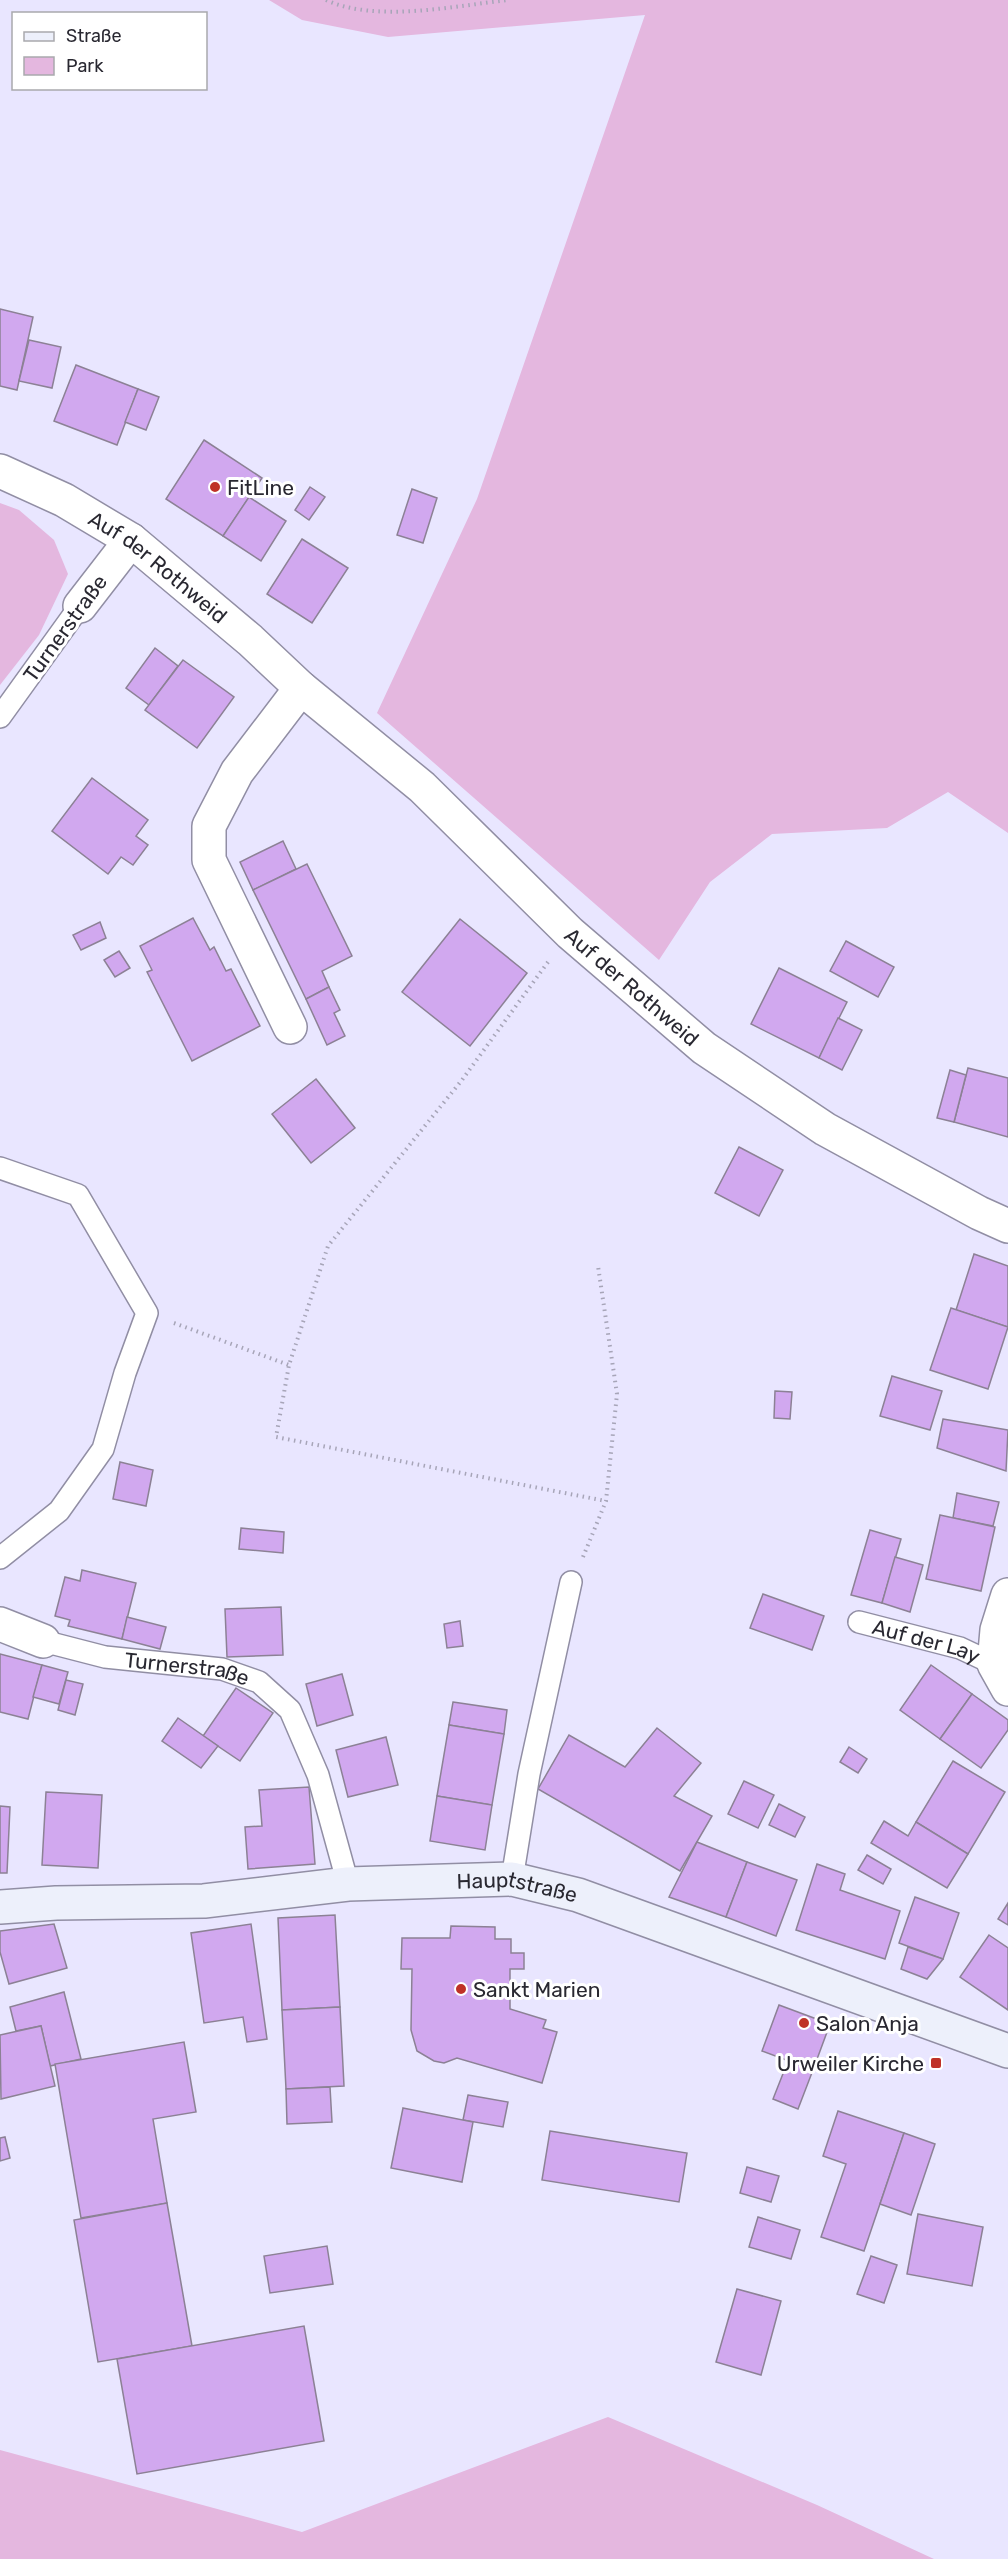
<svg xmlns="http://www.w3.org/2000/svg" width="1008" height="2559" font-family="Rubik,sans-serif">
	<style>
		.green { fill: #e4b7df }
		.building { fill: #d1a8ef; stroke: #8c8195; stroke-width: 1.5 }
		.lines { fill: none; stroke-linecap: round; stroke-linejoin: round }
		.lane-casing { stroke: #918ea4; stroke-width: 24 }
		.street-casing { stroke: #918ea4; stroke-width: 36 }
		.secondary-casing { stroke: #918ea4; stroke-width: 36 }
		.path { stroke: #a7a5b8; stroke-width: 4; stroke-dasharray: 1.5 4.5; stroke-linecap: butt }
		.lane { stroke: #fff; stroke-width: 21 }
		.street { stroke: #fff; stroke-width: 33 }
		.secondary { stroke: #edf0fb; stroke-width: 33 }
		.poi-dot { fill: #bf3127; stroke: #fff; stroke-width: 2 }
		.labels { text-anchor: middle; dominant-baseline: central; stroke-width: 6; stroke-linejoin: round; paint-order: stroke }
		.poi-label { font-size: 21px; fill: #292831; stroke: #fff; text-anchor: start }
		.street-label { font-size: 21px; fill: #292831; stroke: #fff }
	</style>
	<rect width="100%" height="100%" fill="#e9e6ff"/>
	<g class="green">
		<polygon points="269,0 1008,0 1008,833 948,792 887,828 772,834 710,882 659,960 377,713 477,499 645,15 388,37 302,20"/>
		<polygon points="0,503 19,510 54,540 68,574 39,635 0,685"/>
		<polygon points="608,2417 817,2505 934,2559 0,2559 0,2450 302,2532"/>
	</g>
	<g class="building">
		<polygon points="0,309 33,317 17,390 0,386"/>
		<polygon points="29,340 61,347 52,388 19,381"/>
		<polygon points="76,365 138,389 117,445 54,421"/>
		<polygon points="138,389 159,397 146,430 125,422"/>
		<polygon points="204,440 262,478 223,536 166,499"/>
		<polygon points="310,487 325,497 309,520 295,510"/>
		<polygon points="412,489 437,498 423,543 397,535"/>
		<polygon points="249,497 286,521 261,561 223,536"/>
		<polygon points="302,539 348,568 312,623 267,594"/>
		<polygon points="155,648 178,666 149,705 126,688"/>
		<polygon points="183,660 234,697 197,748 145,710"/>
		<polygon points="92,778 148,820 136,836 148,845 133,865 121,857 108,874 52,831"/>
		<polygon points="283,841 296,869 253,890 240,862"/>
		<polygon points="307,864 352,956 322,971 329,987 306,999 253,890"/>
		<polygon points="193,918 210,950 214,947 226,971 231,969 260,1026 192,1061 147,972 152,970 140,946"/>
		<polygon points="460,919 527,973 470,1046 402,992"/>
		<polygon points="100,922 106,938 81,950 73,935"/>
		<polygon points="846,941 894,967 878,997 830,971"/>
		<polygon points="119,951 130,968 115,977 104,960"/>
		<polygon points="779,968 847,1002 819,1058 751,1024"/>
		<polygon points="329,987 340,1010 334,1013 345,1036 327,1045 306,999"/>
		<polygon points="838,1018 862,1030 842,1070 819,1058"/>
		<polygon points="968,1068 1008,1078 1008,1137 954,1122"/>
		<polygon points="950,1070 966,1075 954,1122 937,1118"/>
		<polygon points="316,1079 355,1128 311,1163 272,1114"/>
		<polygon points="739,1147 783,1170 759,1216 715,1193"/>
		<polygon points="974,1254 1008,1266 1008,1327 956,1310"/>
		<polygon points="951,1308 1008,1327 988,1389 930,1370"/>
		<polygon points="892,1376 942,1391 930,1430 880,1416"/>
		<polygon points="775,1391 792,1392 790,1419 774,1418"/>
		<polygon points="943,1419 1008,1430 1006,1471 937,1448"/>
		<polygon points="120,1462 153,1470 146,1506 113,1499"/>
		<polygon points="957,1493 999,1502 993,1526 953,1518"/>
		<polygon points="940,1515 995,1527 981,1591 926,1579"/>
		<polygon points="241,1528 284,1532 283,1553 239,1549"/>
		<polygon points="870,1530 901,1539 882,1603 851,1595"/>
		<polygon points="895,1557 923,1565 910,1612 882,1603"/>
		<polygon points="82,1570 136,1583 122,1639 68,1626 70,1620 55,1616 65,1577 80,1581"/>
		<polygon points="763,1594 824,1616 812,1650 750,1628"/>
		<polygon points="281,1607 283,1655 227,1657 225,1609"/>
		<polygon points="127,1617 166,1627 160,1649 122,1639"/>
		<polygon points="460,1621 463,1646 447,1648 444,1624"/>
		<polygon points="0,1654 42,1665 28,1719 0,1712"/>
		<polygon points="42,1665 68,1672 59,1704 33,1697"/>
		<polygon points="931,1665 972,1694 940,1739 900,1710"/>
		<polygon points="342,1674 353,1715 317,1726 306,1684"/>
		<polygon points="66,1680 83,1684 75,1715 58,1710"/>
		<polygon points="236,1688 273,1713 240,1761 203,1736"/>
		<polygon points="972,1694 1008,1720 1008,1730 981,1768 940,1739"/>
		<polygon points="453,1702 507,1710 504,1734 449,1725"/>
		<polygon points="178,1718 218,1746 201,1768 162,1741"/>
		<polygon points="449,1725 504,1734 492,1805 437,1796"/>
		<polygon points="657,1728 701,1763 674,1796 712,1816 680,1871 538,1789 569,1735 625,1767"/>
		<polygon points="386,1737 398,1785 348,1797 336,1750"/>
		<polygon points="849,1747 867,1759 858,1773 840,1762"/>
		<polygon points="953,1761 1005,1792 968,1854 916,1822"/>
		<polygon points="744,1781 774,1795 758,1828 728,1814"/>
		<polygon points="309,1787 315,1864 248,1869 245,1827 262,1826 259,1790"/>
		<polygon points="46,1792 102,1795 98,1868 42,1865"/>
		<polygon points="437,1796 492,1805 485,1850 430,1841"/>
		<polygon points="779,1804 805,1817 795,1837 769,1825"/>
		<polygon points="0,1806 10,1807 7,1873 0,1873"/>
		<polygon points="884,1821 908,1836 916,1822 968,1854 947,1888 871,1843"/>
		<polygon points="697,1842 747,1862 726,1917 669,1897"/>
		<polygon points="867,1855 891,1869 883,1884 858,1870"/>
		<polygon points="747,1862 797,1880 776,1936 726,1917"/>
		<polygon points="817,1864 845,1874 840,1890 900,1911 885,1959 796,1930"/>
		<polygon points="915,1897 959,1913 943,1959 899,1943"/>
		<polygon points="1008,1903 1008,1925 998,1919"/>
		<polygon points="335,1915 340,2007 282,2010 278,1918"/>
		<polygon points="54,1924 67,1968 9,1984 0,1952 0,1931"/>
		<polygon points="251,1924 267,2039 247,2042 243,2017 204,2023 191,1933"/>
		<polygon points="451,1926 495,1927 495,1939 511,1939 511,1953 524,1953 524,1969 510,1969 510,2009 546,2020 543,2028 557,2032 542,2083 457,2058 444,2063 434,2061 417,2051 411,2030 412,1969 401,1969 402,1938 450,1938"/>
		<polygon points="989,1935 1008,1948 1008,2010 960,1977"/>
		<polygon points="908,1947 943,1959 927,1979 901,1969"/>
		<polygon points="64,1992 81,2059 50,2066 41,2026 16,2031 10,2007"/>
		<polygon points="779,2005 830,2024 813,2070 762,2051"/>
		<polygon points="340,2007 344,2086 286,2089 282,2010"/>
		<polygon points="41,2026 55,2086 1,2099 0,2035"/>
		<polygon points="184,2042 196,2112 153,2119 167,2203 81,2218 55,2064"/>
		<polygon points="788,2061 813,2070 798,2109 773,2099"/>
		<polygon points="330,2087 332,2122 287,2124 286,2089"/>
		<polygon points="468,2095 508,2102 503,2127 463,2120"/>
		<polygon points="403,2108 473,2122 462,2182 391,2168"/>
		<polygon points="838,2111 904,2133 864,2251 821,2237 846,2164 823,2156"/>
		<polygon points="550,2131 687,2153 679,2202 542,2180"/>
		<polygon points="904,2133 935,2144 911,2215 880,2204"/>
		<polygon points="5,2137 10,2158 0,2161 0,2138"/>
		<polygon points="747,2167 779,2176 771,2202 740,2193"/>
		<polygon points="167,2203 192,2346 98,2362 74,2220"/>
		<polygon points="918,2214 983,2227 972,2286 907,2274"/>
		<polygon points="758,2217 800,2230 791,2259 749,2247"/>
		<polygon points="327,2246 333,2284 270,2293 264,2256"/>
		<polygon points="871,2256 897,2265 884,2303 857,2294"/>
		<polygon points="737,2289 781,2301 761,2375 716,2362"/>
		<polygon points="304,2326 324,2441 137,2474 117,2359"/>
	</g>
	<g class="lines">
		<g class="lane-casing">
			<g id="lane">
				<polyline points="0,717 80,606"/>
				<polyline points="0,1168 78,1195 147,1313 125,1373 103,1449 59,1511 0,1558"/>
				<path id="s1" d="M859,1622L960,1648L994,1664"/>
				<path id="s2" d="M43,1641L105,1657L222,1669L259,1682L290,1710L318,1775L348,1884"/>
				<polyline points="512,1879 529,1774 571,1582"/>
			</g>
		</g>
		<g class="street-casing">
			<g id="street">
				<path id="s3" d="M0,471L64,500L131,540L250,640L301,688L422,787L570,933L704,1048L825,1129L979,1213L1008,1226"/>
				<polyline points="80,606 131,540"/>
				<polyline points="290,1027 209,860 209,826 237,772 301,688"/>
				<polyline points="1008,1595 997,1630 994,1664 1008,1689"/>
				<polyline points="0,1624 43,1641"/>
			</g>
		</g>
		<g class="secondary-casing">
			<g id="secondary">
				<path id="s4" d="M0,1907L56,1903L204,1901L348,1884L512,1879L578,1895L1008,2051"/>
			</g>
		</g>
		<g class="path">
			<path d="M326,0C376,23 454,6 508,0"/>
			<polyline points="548,962 462,1080 328,1246 289,1365 276,1437 606,1501"/>
			<polyline points="174,1323 289,1365"/>
			<polyline points="583,1557 606,1501 617,1394 598,1266"/>
		</g>
		<use href="#lane" class="lane"/>
		<use href="#street" class="street"/>
		<use href="#secondary" class="secondary"/>
	</g>
	<g class="poi-dot">
		<circle cx="215" cy="487" r="6"/>
		<circle cx="461" cy="1989" r="6"/>
		<circle cx="804" cy="2023" r="6"/>
		<rect x="930" y="2057" width="12" height="12" rx="3"/>
	</g>
	<g class="labels">
		<g class="poi-label">
			<text x="227" y="487">FitLine</text>
			<text x="473" y="1989">Sankt Marien</text>
			<text x="816" y="2023">Salon Anja</text>
			<text x="924" y="2063" text-anchor="end">Urweiler Kirche</text>
		</g>
		<g class="street-label">
			<text stroke="none"><textPath href="#s3" startOffset="186">Auf der Rothweid</textPath></text>
			<text transform="translate(65 628) rotate(-54)">Turnerstraße</text>
			<text stroke="none"><textPath href="#s3" startOffset="820">Auf der Rothweid</textPath></text>
			<text stroke="none"><textPath href="#s1" startOffset="70">Auf der Lay</textPath></text>
			<text stroke="none"><textPath href="#s2" startOffset="147">Turnerstraße</textPath></text>
			<text stroke="none"><textPath href="#s4" startOffset="519">Hauptstraße</textPath></text>
		</g>
	</g>
	<rect x="12" y="12" width="195" height="78" fill="#ffffff" stroke="#a9a9ad" stroke-width="1.5"/>
	<rect x="24" y="32" width="30" height="9" fill="#edf0fb" stroke="#a9a9ad" stroke-width="1.5"/>
	<text x="66" y="42" font-size="18" fill="#292831">Straße</text>
	<rect x="24" y="57" width="30" height="18" fill="#e4b7df" stroke="#a9a9ad" stroke-width="1.5"/>
	<text x="66" y="72" font-size="18" fill="#292831">Park</text>
</svg>
